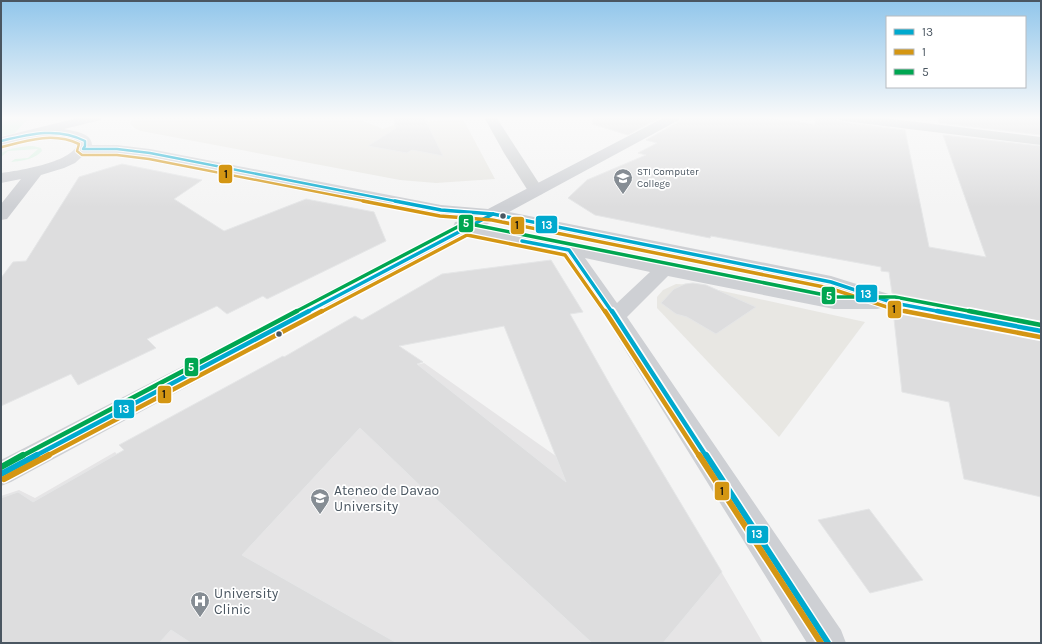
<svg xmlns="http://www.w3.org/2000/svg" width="1042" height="644" font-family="Karla,sans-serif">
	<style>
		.commercial { fill: #e8e7e3 }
		.education { fill: #e6e5e6 }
		.green { fill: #d9f2e3 }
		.building { fill: #ddddde; stroke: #e5e6e7; fill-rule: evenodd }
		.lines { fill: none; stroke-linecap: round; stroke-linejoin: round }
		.street { fill: #ced0d2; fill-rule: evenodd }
		.secondary { fill: #ced0d4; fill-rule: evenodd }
		.bus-1-far3-casing { stroke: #fff; stroke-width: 4.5 }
		.bus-1-far2-casing { stroke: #fff; stroke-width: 6 }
		.bus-1-far1-casing { stroke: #fff; stroke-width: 8 }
		.bus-1-casing { stroke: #fff; stroke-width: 9 }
		.bus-2-far3-casing { stroke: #fff; stroke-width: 4.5 }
		.bus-2-far2-casing { stroke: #fff; stroke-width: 6 }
		.bus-2-far1-casing { stroke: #fff; stroke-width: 8 }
		.bus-2-casing { stroke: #fff; stroke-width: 9 }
		.bus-3-far2-casing { stroke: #fff; stroke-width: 6 }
		.bus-3-far1-casing { stroke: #fff; stroke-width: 8 }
		.bus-3-casing { stroke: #fff; stroke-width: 9 }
		.bus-1-far3 { stroke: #00a9ce; stroke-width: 2.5 }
		.bus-1-far2 { stroke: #00a9ce; stroke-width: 3.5 }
		.bus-1-far1 { stroke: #00a9ce; stroke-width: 4.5 }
		.bus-1 { stroke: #00a9ce; stroke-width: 6 }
		.bus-2-far3 { stroke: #d49613; stroke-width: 2.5 }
		.bus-2-far2 { stroke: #d49613; stroke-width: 3.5 }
		.bus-2-far1 { stroke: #d49613; stroke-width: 4.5 }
		.bus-2 { stroke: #d49613; stroke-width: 6 }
		.bus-3-far2 { stroke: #00a651; stroke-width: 3.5 }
		.bus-3-far1 { stroke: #00a651; stroke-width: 4.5 }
		.bus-3 { stroke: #00a651; stroke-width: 6 }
		.bus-dot { fill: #4a5661; stroke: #fff; stroke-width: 1.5 }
		.labels { text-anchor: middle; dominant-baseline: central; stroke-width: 3.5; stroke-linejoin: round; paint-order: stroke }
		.far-poi-label { font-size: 10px; fill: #4a5661; stroke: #fff; text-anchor: start }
		.near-poi-label { font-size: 14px; fill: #4a5661; stroke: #fff; text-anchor: start }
		.line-badge { stroke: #fff; stroke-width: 1.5 }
		.badge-label { font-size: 11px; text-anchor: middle; font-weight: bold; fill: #fff }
		.pale-badge-label { font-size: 11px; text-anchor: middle; font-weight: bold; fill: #111 }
	</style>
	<rect width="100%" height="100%" fill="#f4f4f4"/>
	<g class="commercial">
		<polygon points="133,117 354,117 383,129 397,124 463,119 495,179 436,183 400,180 141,131 136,129 130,124"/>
		<polygon points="676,284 695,285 865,322 779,437 657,308 657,297 663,290"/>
	</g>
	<polygon class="education" points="424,363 662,531 712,556 763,643 1,643 1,496 19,490 35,498 115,452 135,476 396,370"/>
	<g class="green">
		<polygon points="1,117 29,117 15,133 1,136"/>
		<path d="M33,146L41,148L42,151C35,159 22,161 11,162L15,159L28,158L38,149L8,151L1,157V153C11,148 22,146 33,146Z"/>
	</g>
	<g class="building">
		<polygon points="393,117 424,117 443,156 412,150 407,153 368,146 396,128"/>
		<polygon points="593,117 661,117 628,135 592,124"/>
		<polygon points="682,117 760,117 815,124 815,117 836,117 838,121 843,122 905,130 929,247 986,257 943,135 1041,146 1041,322 892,293 889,272 881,271 881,267 711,236 710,238 595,215 568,198 587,180 646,155 638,153 657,143 646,140 680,121"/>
		<polygon points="937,117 1041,117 1041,135 939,123"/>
		<polygon points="122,164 202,180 174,199 224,231 306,199 374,212 386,241 267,299 263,296 227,314 217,306 147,339 156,348 78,385 71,374 1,406 1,278 13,262 26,261 79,177"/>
		<path d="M551,260L583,312L570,314L613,390L722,572L663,643H592L434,497L433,498L360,428L242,555L397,643H191L171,630L159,643H1V498L18,492L33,502L124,450L119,445L283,356L284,357L355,316L362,320L442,274ZM504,326L566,482L417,364L423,362L399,346Z"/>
		<polygon points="693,283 706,285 756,307 716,334 687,317 676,314 661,303 674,289 685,284"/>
		<polygon points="893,310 1041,339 1041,497 964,479 949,402 902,392"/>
		<polygon points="869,509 923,580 870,593 818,520"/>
	</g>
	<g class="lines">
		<g class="street">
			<polygon points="484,117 496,117 544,191 542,194 536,196 530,194 504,153"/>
			<polygon points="837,117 876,117 1041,137 1041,145 843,121 839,120"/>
		</g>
		<path class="secondary" d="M81,117H103L101,120L64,129C74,131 92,133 92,145H117L150,149L441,205L488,209L665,117H681L679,120L509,212L831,276L898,297L1041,324V338L885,307L877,309H834L668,276L627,317L841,630L846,643H807L604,316L562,254L468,235L11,482L1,486V460L453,227L455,222L464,221L471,217L441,215L150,157L117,153H86L75,163L64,168L41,175L7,219L1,220V204L21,179L1,183V173C17,171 76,162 78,142C59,129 22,140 1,145V137ZM495,220L826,287L855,297H834L482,227ZM585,258L650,272L617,303Z"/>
		<g class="bus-1-far3-casing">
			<path id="bus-1-far3" d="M1,141C30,134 58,127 85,141V146L83,149H117L150,153L400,202"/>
		</g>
		<g class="bus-1-far2-casing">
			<g id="bus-1-far2">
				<polyline points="395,201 441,210 493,214 831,282 894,303 942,312"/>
				<polyline points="522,241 569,250 612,312"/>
				<polyline points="307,312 493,214"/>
			</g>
		</g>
		<g class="bus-1-far1-casing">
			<g id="bus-1-far1">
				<polyline points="612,311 706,456"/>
				<polyline points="937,311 1041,331"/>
				<polyline points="35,456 309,311"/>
			</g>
		</g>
		<g class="bus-1-casing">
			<g id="bus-1">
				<polyline points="706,455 828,643"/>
				<polyline points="1,474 37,455"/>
			</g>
		</g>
		<g class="bus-2-far3-casing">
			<path id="bus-2-far3" d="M2,147C28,140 54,132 79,144L77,151L82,155H117L149,159L369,202"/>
		</g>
		<g class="bus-2-far2-casing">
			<g id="bus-2-far2">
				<polyline points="363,201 440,216 492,220 829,288 893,309 910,312"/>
				<polyline points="321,312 467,235 565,255 605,312"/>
			</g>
		</g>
		<g class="bus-2-far1-casing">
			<g id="bus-2-far1">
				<polyline points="605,311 699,456"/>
				<polyline points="904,311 1040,337"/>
				<polyline points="47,456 322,311"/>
			</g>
		</g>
		<g class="bus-2-casing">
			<g id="bus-2">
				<polyline points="699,455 821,643"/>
				<polyline points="4,479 49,455"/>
			</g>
		</g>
		<g class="bus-3-far2-casing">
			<polyline id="bus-3-far2" points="295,312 465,223 835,297 895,297 974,312"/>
		</g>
		<g class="bus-3-far1-casing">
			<g id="bus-3-far1">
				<polyline points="969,311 1041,325"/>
				<polyline points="22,456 297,311"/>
			</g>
		</g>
		<g class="bus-3-casing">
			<polyline id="bus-3" points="1,467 23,455"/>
		</g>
		<use href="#bus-1-far3" class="bus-1-far3"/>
		<use href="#bus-1-far2" class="bus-1-far2"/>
		<use href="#bus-1-far1" class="bus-1-far1"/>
		<use href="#bus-1" class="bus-1"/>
		<use href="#bus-2-far3" class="bus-2-far3"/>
		<use href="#bus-2-far2" class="bus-2-far2"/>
		<use href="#bus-2-far1" class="bus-2-far1"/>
		<use href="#bus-2" class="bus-2"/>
		<use href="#bus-3-far2" class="bus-3-far2"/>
		<use href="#bus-3-far1" class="bus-3-far1"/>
		<use href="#bus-3" class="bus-3"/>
	</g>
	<linearGradient id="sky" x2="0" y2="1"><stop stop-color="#91c6eb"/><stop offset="0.57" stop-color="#fafafa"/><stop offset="1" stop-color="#fafafa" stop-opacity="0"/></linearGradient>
	<rect width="1042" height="207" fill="url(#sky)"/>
	<defs>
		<g id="university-pin" transform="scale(1)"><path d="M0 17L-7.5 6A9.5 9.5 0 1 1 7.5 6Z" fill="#868d94" stroke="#fff"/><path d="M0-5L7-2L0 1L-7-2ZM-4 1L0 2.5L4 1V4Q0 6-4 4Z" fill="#fff"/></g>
		<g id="hospital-pin" transform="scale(1)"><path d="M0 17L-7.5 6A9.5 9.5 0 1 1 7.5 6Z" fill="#868d94" stroke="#fff"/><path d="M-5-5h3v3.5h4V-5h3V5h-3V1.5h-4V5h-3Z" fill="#fff"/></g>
	</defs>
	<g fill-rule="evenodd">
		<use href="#university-pin" x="623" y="178"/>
		<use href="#university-pin" x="320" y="498"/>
		<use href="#hospital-pin" x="200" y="601"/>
	</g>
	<g class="bus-dot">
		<circle cx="503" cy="216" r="3.5"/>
		<circle cx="279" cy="334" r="3.5"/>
	</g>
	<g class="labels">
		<g class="far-poi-label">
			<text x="637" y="172">STI Computer<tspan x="637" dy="12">College</tspan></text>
		</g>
		<g class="near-poi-label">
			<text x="334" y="490">Ateneo de Davao<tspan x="334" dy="16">University</tspan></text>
			<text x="214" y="593">University<tspan x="214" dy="16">Clinic</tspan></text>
		</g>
	</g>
	<g class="line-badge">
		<rect x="218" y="164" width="15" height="20" rx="4" fill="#d49613"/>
		<rect x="458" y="214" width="16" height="19" rx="4" fill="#00a651"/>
		<rect x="535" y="215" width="23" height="19" rx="4" fill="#00a9ce"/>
		<rect x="510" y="216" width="15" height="19" rx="4" fill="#d49613"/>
		<rect x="855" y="284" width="23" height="19" rx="4" fill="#00a9ce"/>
		<rect x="821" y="286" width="15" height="19" rx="4" fill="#00a651"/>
		<rect x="887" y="300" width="15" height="19" rx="4" fill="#d49613"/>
		<rect x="184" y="357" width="15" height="20" rx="4" fill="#00a651"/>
		<rect x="157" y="385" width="15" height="19" rx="4" fill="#d49613"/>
		<rect x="113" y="399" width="22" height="20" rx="4" fill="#00a9ce"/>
		<rect x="714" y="481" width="16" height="20" rx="4" fill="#d49613"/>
		<rect x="746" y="525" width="23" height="19" rx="4" fill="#00a9ce"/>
	</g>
	<g class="badge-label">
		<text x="466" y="227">5</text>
		<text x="547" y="229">13</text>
		<text x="866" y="298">13</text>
		<text x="829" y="300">5</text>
		<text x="191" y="371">5</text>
		<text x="124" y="413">13</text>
		<text x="757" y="538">13</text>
	</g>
	<g class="pale-badge-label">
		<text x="226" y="178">1</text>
		<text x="517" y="229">1</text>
		<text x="894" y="313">1</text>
		<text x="164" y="398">1</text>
		<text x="722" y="495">1</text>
	</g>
	<rect width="1042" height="644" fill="none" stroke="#4a5661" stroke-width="4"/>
	<rect x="886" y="16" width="140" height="72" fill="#ffffff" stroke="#b7bbc0"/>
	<rect x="894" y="29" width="20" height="6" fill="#00a9ce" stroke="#b7bbc0"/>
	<text x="922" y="36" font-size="12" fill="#4a5661">13</text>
	<rect x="894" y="49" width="20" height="6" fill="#d49613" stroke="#b7bbc0"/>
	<text x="922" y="56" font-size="12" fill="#4a5661">1</text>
	<rect x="894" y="69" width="20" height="6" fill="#00a651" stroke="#b7bbc0"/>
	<text x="922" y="76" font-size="12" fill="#4a5661">5</text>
</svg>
